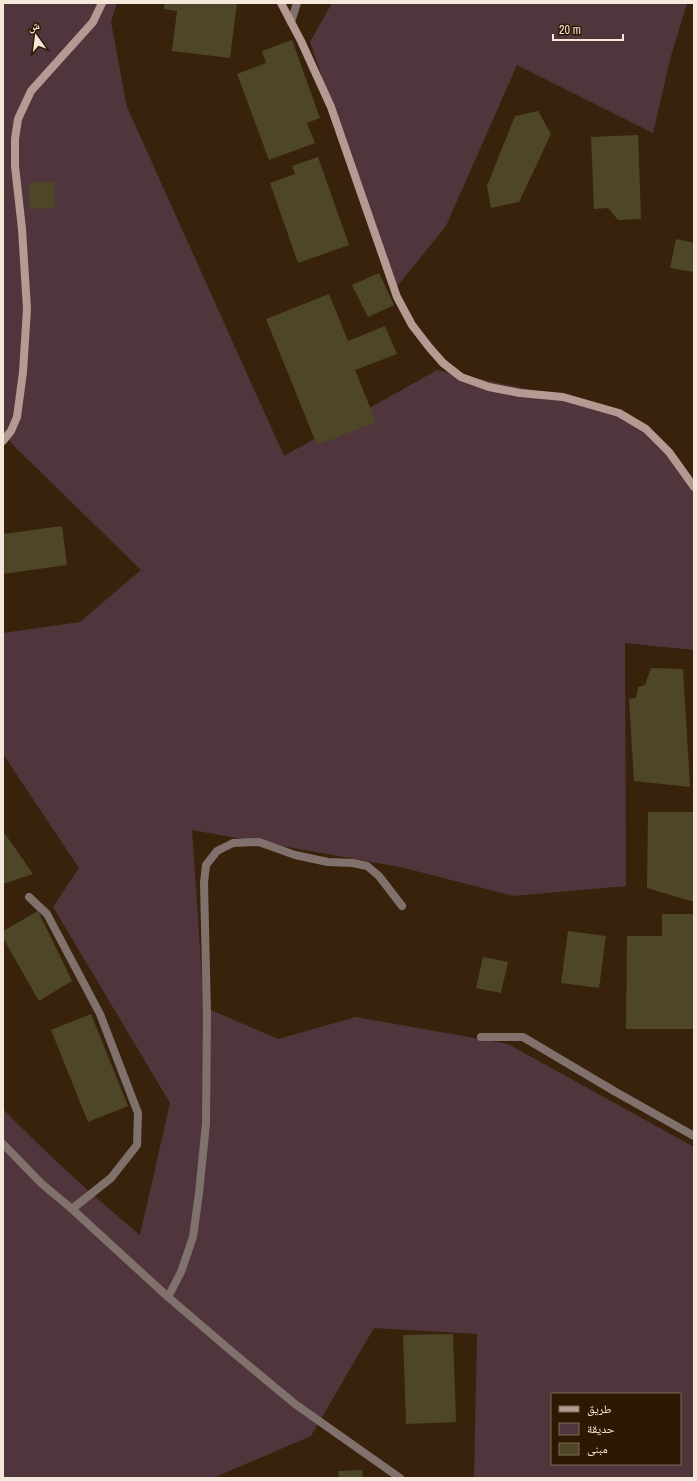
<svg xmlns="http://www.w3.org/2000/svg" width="697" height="1481" font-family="'Archivo Narrow','Noto Naskh Arabic',sans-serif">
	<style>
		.green { fill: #50363c; fill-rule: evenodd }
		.building { fill: #4d4728 }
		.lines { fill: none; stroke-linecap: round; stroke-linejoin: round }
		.street { stroke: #81716d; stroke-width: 8 }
		.secondary { stroke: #b59a94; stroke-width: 8 }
	</style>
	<rect width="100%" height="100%" fill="#38220b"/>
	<g class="green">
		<path d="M3,3H117L111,22L127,107L284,456L437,370L588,402L646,430L694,487V650L625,643L626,886L514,896L400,867L192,830L204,1007L278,1039L356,1017L508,1044L694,1147V1478H474L477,1334L374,1328L311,1436L213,1478H3V1109C47,1154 92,1195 140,1235L170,1103L53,907L79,868L3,754V633L80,622L141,570L13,445L3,432ZM552,1394H680V1464H552Z"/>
		<polygon points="332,3 687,3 671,56 653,133 517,65 446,226 395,289 310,42"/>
	</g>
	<g class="building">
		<polygon points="165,3 237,3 230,58 172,51 177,11 164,9"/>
		<polygon points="292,40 320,118 307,123 315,143 269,160 237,74 266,63 262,51"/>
		<polygon points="538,111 551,134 519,202 491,208 487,186 515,116"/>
		<polygon points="638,135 641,219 618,220 608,208 594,209 591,137"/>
		<polygon points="318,157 349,245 298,263 270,183 295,174 292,166"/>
		<polygon points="54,182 55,208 30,209 29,183"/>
		<polygon points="676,239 694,243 694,272 670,268"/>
		<polygon points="379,273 394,305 368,317 352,285"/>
		<polygon points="329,294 348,341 385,326 397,354 355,370 376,422 317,445 266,319"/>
		<polygon points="62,526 67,565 3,574 3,534"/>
		<polygon points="651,668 683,669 690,787 634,781 629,699 636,698 638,687 645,685"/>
		<polygon points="648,812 694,812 694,902 647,888"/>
		<polygon points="3,831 33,874 3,884"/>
		<polygon points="38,911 72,981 39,1001 3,938 3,931"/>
		<polygon points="662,914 694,914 694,1029 626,1029 627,936 662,936"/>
		<polygon points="568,931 606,936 599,988 561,983"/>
		<polygon points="483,957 508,962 501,993 476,988"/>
		<polygon points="91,1014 128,1106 88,1122 51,1030"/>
		<polygon points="453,1334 456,1422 406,1424 403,1335"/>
		<polygon points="362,1470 363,1478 339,1478 338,1471"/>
	</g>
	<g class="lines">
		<g class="street">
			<polyline points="291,22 297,3"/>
			<polyline points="29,897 47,914 100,1014 138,1113 137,1145 111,1178 72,1209"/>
			<polyline points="481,1037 523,1037 614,1091 694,1136"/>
			<polyline points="3,1144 42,1184 72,1209 168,1297 230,1350 295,1404 400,1478"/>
			<polyline points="168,1297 181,1272 193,1237 199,1193 206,1124 207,1015 204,883 206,865 217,851 233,843 259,842 295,855 328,862 353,863 367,866 379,876 402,906"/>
		</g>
		<g class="secondary">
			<polyline points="281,3 301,41 331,107 397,297 412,325 429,347 443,363 461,377 489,387 520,393 563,397 619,413 646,429 669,452 694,487"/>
			<polyline points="3,441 11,431 17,417 23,372 27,309 22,229 15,166 15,139 18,119 31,91 93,22 102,3"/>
		</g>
	</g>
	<rect width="697" height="1481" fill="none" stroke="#f5e7d9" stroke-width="8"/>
	<rect x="551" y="1393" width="130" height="72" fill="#2d1902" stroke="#7d6b58"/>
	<rect x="559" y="1406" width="20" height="6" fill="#b59a94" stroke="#7d6b58"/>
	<text x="587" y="1413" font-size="12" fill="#f5e7d9">طريق</text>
	<rect x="559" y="1423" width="20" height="12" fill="#50363c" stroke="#7d6b58"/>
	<text x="587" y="1433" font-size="12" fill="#f5e7d9">حديقة</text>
	<rect x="559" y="1443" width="20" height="12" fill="#4d4728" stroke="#7d6b58"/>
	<text x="587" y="1453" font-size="12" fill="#f5e7d9">مبنى</text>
	<g transform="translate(36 36) rotate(346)" stroke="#2d1902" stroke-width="3" paint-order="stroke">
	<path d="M0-3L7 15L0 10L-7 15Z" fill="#f5e7d9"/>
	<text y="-6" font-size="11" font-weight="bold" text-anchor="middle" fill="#f5e7d9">ش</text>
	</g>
	<path d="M553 34v6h70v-6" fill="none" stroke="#f5e7d9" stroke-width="2"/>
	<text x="559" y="34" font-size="12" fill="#f5e7d9" stroke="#2d1902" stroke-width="3" paint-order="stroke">20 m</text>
</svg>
